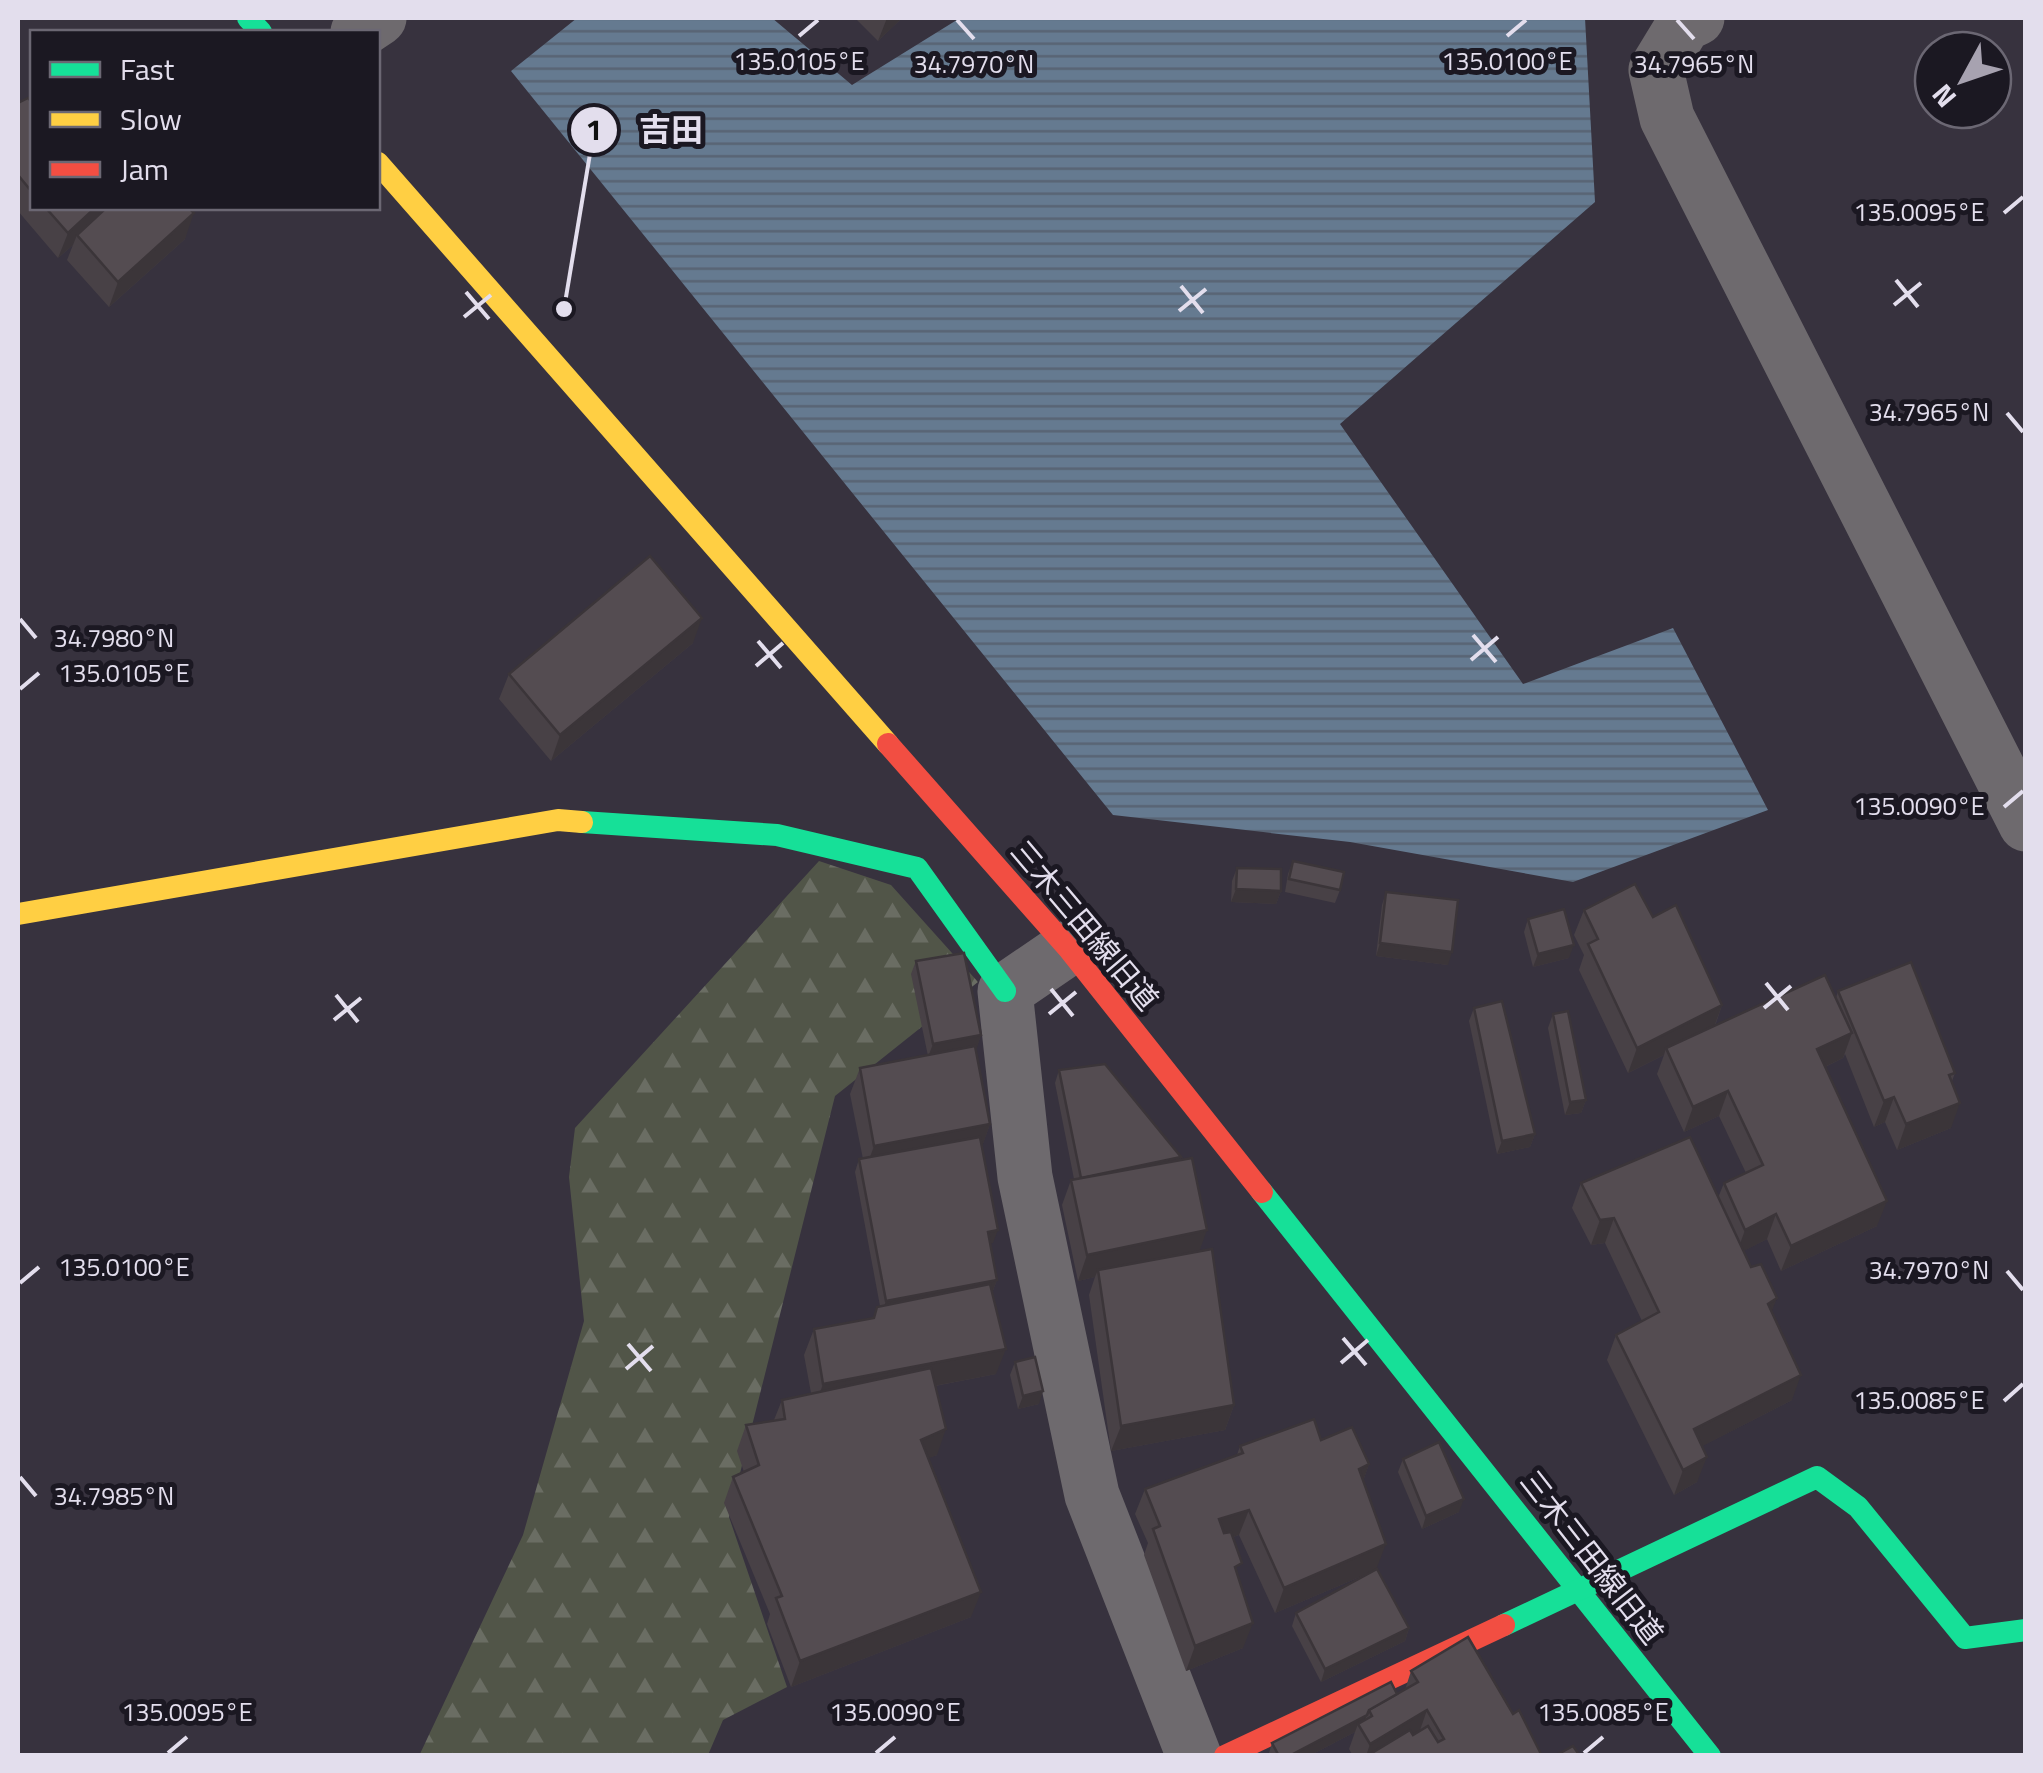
<svg xmlns="http://www.w3.org/2000/svg" width="2043" height="1773" font-family="'Titillium Web','Noto Sans JP',sans-serif">
	<style>
		.forest { fill: url(#forest-firs) }
		.water { fill: url(#water-rules) }
		.lines { fill: none; stroke-linecap: round; stroke-linejoin: round }
		.street { stroke: #6e6a6e; stroke-width: 55 }
		.fast { stroke: #16e098; stroke-width: 22 }
		.slow { stroke: #ffcf43; stroke-width: 22 }
		.jam { stroke: #f24e42; stroke-width: 22 }
		.wall { fill: #484146 }
		.shaded-wall { fill: #3b3539 }
		.building { fill: #544c51; stroke: #3b3539; stroke-width: 2.5 }
		.ticks { fill: none; stroke: #e3deed; stroke-width: 4 }
		.labels { text-anchor: middle; dominant-baseline: central; stroke-width: 10; stroke-linejoin: round; paint-order: stroke }
		.street-label { font-size: 30px; fill: #e3deed; stroke: #1b1822 }
		.ticks-label { font-size: 25px; text-anchor: middle; fill: #e3deed; stroke: #1b1822; stroke-width: 10; stroke-linejoin: round; paint-order: stroke }
		.leader { fill: none; stroke: #e3deed; stroke-width: 4 }
		.callout-dot { fill: #e3deed; stroke: #1b1822; stroke-width: 4 }
		.mark-label { font-size: 30px; text-anchor: middle; font-weight: bold; fill: #111 }
		.callout-label { font-size: 32px; text-anchor: middle; font-weight: bold; fill: #e3deed; stroke: #1b1822; stroke-width: 10; stroke-linejoin: round; paint-order: stroke }
	</style>
	<defs>
		<pattern id="forest-firs" width="22" height="20" patternUnits="userSpaceOnUse" patternTransform="scale(2.5)"><rect width="22" height="20" fill="#515548"/><path d="M5 1l3.5 6h-7zM16 11l3.5 6h-7z" fill="#6a6d63"/></pattern>
		<pattern id="water-rules" width="6" height="5" patternUnits="userSpaceOnUse" patternTransform="scale(2.5)"><rect width="6" height="5" fill="#657a90"/><path d="M0 2.5h6" fill="none" stroke="#586473"/></pattern>
	</defs>
	<rect width="100%" height="100%" fill="#37323e"/>
	<polygon class="forest" points="819,861 891,885 978,982 835,1096 729,1517 787,1687 723,1720 708,1755 419,1756 523,1535 584,1321 569,1177 575,1128"/>
	<polygon class="water" points="577,18 772,18 852,85 960,18 1585,18 1595,202 1340,424 1523,684 1673,628 1768,810 1573,882 1350,842 1113,815 511,71"/>
	<g class="lines">
		<g class="street">
			<polyline points="1697,18 1684,24 1656,70 1667,118 2026,824"/>
			<polyline points="358,32 379,18"/>
			<polyline points="1068,948 1005,991 1025,1177 1092,1495 1194,1756"/>
		</g>
		<g class="fast">
			<polyline points="248,18 261,32"/>
			<polyline points="582,822 777,835 917,868 1005,991"/>
			<polyline points="1262,1192 1710,1756"/>
			<polyline points="1504,1625 1817,1477 1858,1507 1965,1638 2026,1630"/>
		</g>
		<g class="slow">
			<polyline points="378,163 888,744"/>
			<polyline points="18,914 558,820 582,822"/>
		</g>
		<g class="jam">
			<polyline points="888,744 1068,948 1262,1192"/>
			<polyline points="1225,1756 1504,1625"/>
		</g>
	</g>
	<g class="wall">
		<polygon points="855,18 902,18 878,41"/>
		<polygon points="32,102 32,208 189,208 185,239 109,307 67,260 73,245 58,258 18,211 18,103"/>
		<polygon points="693,643 551,761 499,699 509,674"/>
		<polygon points="1293,861 1340,890 1335,903 1285,892 1288,874"/>
		<polygon points="1237,868 1281,891 1276,904 1231,902 1232,881"/>
		<polygon points="1386,892 1448,965 1376,956 1382,905"/>
		<polygon points="1584,910 1653,917 1722,1005 1715,1026 1836,998 1838,991 1955,1073 1952,1081 1951,1128 1897,1150 1885,1122 1874,1127 1845,1054 1843,1058 1825,1067 1877,1226 1781,1271 1767,1239 1743,1251 1771,1312 1792,1400 1702,1446 1697,1482 1674,1495 1607,1360 1616,1335 1642,1321 1605,1243 1591,1245 1572,1208 1581,1183 1718,1198 1724,1183 1746,1173 1719,1116 1684,1132 1657,1074 1664,1055 1628,1073 1579,970 1584,955 1574,935"/>
		<polygon points="1528,919 1569,958 1533,967 1524,932"/>
		<polygon points="916,961 981,1035 976,1049 990,1124 982,1146 993,1243 990,1243 997,1280 992,1293 996,1374 935,1386 937,1455 928,1458 971,1617 791,1687 767,1624 770,1614 724,1503 733,1477 744,1472 737,1451 746,1425 774,1420 782,1400 811,1393 804,1355 814,1329 873,1318 877,1307 880,1306 855,1172 859,1159 863,1159 850,1094 860,1068 928,1056 911,974"/>
		<polygon points="1474,1008 1535,1134 1530,1147 1497,1154 1469,1021"/>
		<polygon points="1553,1014 1586,1100 1581,1113 1565,1115 1548,1028"/>
		<polygon points="1059,1070 1181,1157 1180,1160 1199,1252 1234,1405 1225,1430 1111,1451 1089,1295 1095,1277 1078,1281 1062,1205 1071,1180 1074,1179 1055,1083"/>
		<polygon points="1015,1362 1039,1404 1018,1409 1010,1375"/>
		<polygon points="1321,1440 1369,1464 1363,1481 1376,1570 1275,1613 1239,1535 1233,1537 1243,1648 1186,1671 1144,1555 1148,1543 1135,1514 1145,1489 1237,1455 1240,1446"/>
		<polygon points="1403,1459 1459,1512 1422,1529 1398,1472"/>
		<polygon points="1296,1613 1409,1628 1405,1641 1321,1682 1292,1626"/>
		<polygon points="1411,1671 1513,1714 1542,1756 1353,1756 1349,1749 1355,1732 1309,1756 1268,1756 1272,1743 1405,1690"/>
	</g>
	<g class="shaded-wall">
		<polygon points="887,18 902,18 878,41"/>
		<polygon points="95,208 113,208 77,235 73,245 58,258 68,233"/>
		<polygon points="194,213 185,239 109,307 118,282"/>
		<polygon points="702,618 693,643 551,761 560,735"/>
		<polygon points="1236,889 1281,891 1276,904 1231,902"/>
		<polygon points="1380,943 1452,952 1448,965 1376,956"/>
		<polygon points="1574,945 1569,958 1533,967 1538,954"/>
		<polygon points="1722,1005 1713,1030 1666,1048 1664,1055 1628,1073 1637,1048"/>
		<polygon points="1852,1033 1843,1058 1808,1075 1817,1049"/>
		<polygon points="981,1035 977,1048 928,1057 933,1044"/>
		<polygon points="1728,1091 1719,1116 1684,1132 1693,1107"/>
		<polygon points="1894,1097 1885,1122 1874,1127 1884,1101"/>
		<polygon points="1586,1100 1581,1113 1565,1115 1570,1102"/>
		<polygon points="1960,1103 1951,1128 1897,1150 1906,1124"/>
		<polygon points="990,1124 981,1150 865,1171 874,1146"/>
		<polygon points="1535,1134 1530,1147 1497,1154 1502,1141"/>
		<polygon points="1181,1157 1176,1170 1081,1179"/>
		<polygon points="1887,1201 1877,1226 1781,1271 1791,1246"/>
		<polygon points="1776,1214 1767,1239 1736,1255 1745,1230"/>
		<polygon points="1614,1218 1605,1243 1591,1245 1600,1220"/>
		<polygon points="998,1230 993,1243 983,1245 988,1232"/>
		<polygon points="1207,1230 1198,1255 1098,1270 1095,1277 1078,1281 1087,1255"/>
		<polygon points="997,1280 992,1293 881,1314 886,1301"/>
		<polygon points="1777,1298 1767,1323 1768,1304"/>
		<polygon points="1006,1349 996,1374 814,1409 823,1384"/>
		<polygon points="1801,1375 1792,1400 1685,1455 1694,1429"/>
		<polygon points="1043,1391 1039,1404 1018,1409 1023,1396"/>
		<polygon points="1234,1405 1225,1430 1111,1451 1121,1426"/>
		<polygon points="946,1429 937,1455 912,1465 921,1440"/>
		<polygon points="1707,1457 1697,1482 1674,1495 1683,1470"/>
		<polygon points="1369,1464 1360,1490 1359,1469"/>
		<polygon points="1464,1499 1459,1512 1422,1529 1426,1516"/>
		<polygon points="1249,1510 1239,1535 1210,1544 1219,1519"/>
		<polygon points="1386,1544 1376,1570 1275,1613 1284,1588"/>
		<polygon points="981,1592 971,1617 791,1687 800,1661"/>
		<polygon points="1253,1623 1243,1648 1186,1671 1195,1646"/>
		<polygon points="1409,1628 1405,1641 1321,1682 1325,1669"/>
		<polygon points="1427,1710 1418,1736 1366,1756 1370,1744"/>
		<polygon points="1367,1715 1362,1728 1358,1724 1355,1732 1309,1756 1289,1756"/>
	</g>
	<g class="building">
		<polygon points="28,98 32,102 32,192 18,175 18,103"/>
		<polygon points="46,208 95,208 68,233"/>
		<polygon points="106,208 189,208 194,213 118,282 77,235"/>
		<polygon points="650,556 702,618 560,735 509,674"/>
		<polygon points="1293,861 1344,872 1340,890 1289,879"/>
		<polygon points="1237,868 1281,869 1281,891 1236,889"/>
		<polygon points="1635,884 1653,917 1676,905 1722,1005 1637,1048 1588,944 1598,939 1584,910"/>
		<polygon points="1386,892 1458,900 1452,952 1380,943"/>
		<polygon points="1564,909 1574,945 1538,954 1528,919"/>
		<polygon points="964,953 981,1035 933,1044 916,961"/>
		<polygon points="1911,962 1955,1073 1949,1075 1960,1103 1906,1124 1894,1097 1884,1101 1838,991"/>
		<polygon points="1825,975 1852,1033 1817,1049 1887,1201 1791,1246 1776,1214 1745,1230 1724,1183 1763,1165 1728,1091 1693,1107 1666,1048"/>
		<polygon points="1502,1001 1535,1134 1502,1141 1474,1008"/>
		<polygon points="1568,1011 1586,1100 1570,1102 1553,1014"/>
		<polygon points="975,1046 990,1124 874,1146 860,1068"/>
		<polygon points="1105,1064 1181,1157 1081,1178 1059,1070"/>
		<polygon points="980,1137 998,1230 988,1232 997,1280 886,1301 859,1159"/>
		<polygon points="1690,1137 1751,1267 1761,1264 1777,1298 1768,1304 1801,1375 1694,1429 1707,1457 1683,1470 1616,1335 1659,1312 1614,1218 1600,1220 1581,1183"/>
		<polygon points="1192,1158 1207,1230 1087,1255 1071,1180"/>
		<polygon points="1212,1249 1234,1405 1121,1426 1098,1270"/>
		<polygon points="990,1284 1006,1349 823,1384 814,1329 874,1318 877,1307"/>
		<polygon points="1035,1357 1043,1391 1023,1396 1015,1362"/>
		<polygon points="931,1368 946,1429 921,1440 981,1592 800,1661 776,1598 782,1596 733,1477 759,1465 746,1425 785,1419 782,1400"/>
		<polygon points="1314,1419 1321,1440 1352,1427 1369,1464 1359,1469 1386,1544 1284,1588 1249,1510 1219,1519 1224,1533 1231,1532 1242,1563 1235,1567 1253,1623 1195,1646 1153,1529 1160,1526 1145,1489 1243,1453 1240,1446"/>
		<polygon points="1439,1442 1464,1499 1426,1516 1403,1459"/>
		<polygon points="1377,1569 1409,1628 1325,1669 1296,1613"/>
		<polygon points="1468,1637 1513,1714 1519,1710 1542,1756 1367,1756 1410,1730 1413,1735 1428,1726 1438,1742 1444,1739 1427,1710 1370,1744 1358,1724 1372,1716 1369,1710 1418,1682 1411,1671"/>
		<polygon points="1391,1682 1397,1694 1369,1710 1367,1715 1289,1756 1279,1756 1272,1743"/>
		<polygon points="1573,1746 1580,1756 1555,1756"/>
	</g>
	<path class="ticks" d="M957,20L974,39M1677,20L1694,39M799,36L818,20M1507,36L1526,20M2004,213L2023,197M1896,280L1918,307M1181,286L1203,313M466,292L489,319M1894,305L1921,283M1179,311L1206,289M464,317L491,295M2007,413L2023,432M20,619L36,638M1473,635L1496,662M758,641L781,668M1471,660L1498,637M756,666L783,643M20,689L39,673M2004,807L2023,791M1766,983L1788,1010M1051,989L1073,1016M336,995L358,1022M1764,1008L1791,986M1049,1014L1076,992M334,1020L361,998M2007,1271L2023,1290M20,1283L39,1267M1343,1338L1366,1365M628,1344L651,1371M1341,1363L1368,1340M626,1369L653,1346M2004,1401L2023,1384M20,1477L36,1496M168,1753L187,1737M876,1753L895,1737M1584,1753L1603,1737"/>
	<g class="labels">
		<g class="street-label">
			<text transform="translate(1085 925) rotate(50)">三木三田線旧道</text>
			<text transform="translate(1592 1557) rotate(52)">三木三田線旧道</text>
		</g>
	</g>
	<g class="ticks-label">
		<text x="799" y="70">135.0105°E</text>
		<text x="1507" y="70">135.0100°E</text>
		<text x="1694" y="73">34.7965°N</text>
		<text x="974" y="73">34.7970°N</text>
		<text x="1919" y="221">135.0095°E</text>
		<text x="1929" y="421">34.7965°N</text>
		<text x="114" y="647">34.7980°N</text>
		<text x="124" y="682">135.0105°E</text>
		<text x="1919" y="815">135.0090°E</text>
		<text x="124" y="1276">135.0100°E</text>
		<text x="1929" y="1279">34.7970°N</text>
		<text x="1919" y="1409">135.0085°E</text>
		<text x="114" y="1505">34.7985°N</text>
		<text x="187" y="1721">135.0095°E</text>
		<text x="895" y="1721">135.0090°E</text>
		<text x="1603" y="1721">135.0085°E</text>
	</g>
	<path class="leader" d="M564 309L594 130"/>
	<g class="callout-dot">
		<circle cx="564" cy="309" r="10"/>
		<circle cx="594" cy="130" r="25"/>
	</g>
	<g class="mark-label">
		<text x="594" y="140">1</text>
	</g>
	<g class="callout-label">
		<text x="671" y="141">吉田</text>
	</g>
	<rect width="2043" height="1773" fill="none" stroke="#e3deed" stroke-width="40"/>
	<rect x="30" y="30" width="350" height="180" fill="#1b1822" stroke="#6b6773" stroke-width="2.5"/>
	<rect x="50" y="62" width="50" height="15" fill="#16e098" stroke="#6b6773" stroke-width="2.5"/>
	<text x="120" y="80" font-size="30" fill="#e3deed">Fast</text>
	<rect x="50" y="112" width="50" height="15" fill="#ffcf43" stroke="#6b6773" stroke-width="2.5"/>
	<text x="120" y="130" font-size="30" fill="#e3deed">Slow</text>
	<rect x="50" y="162" width="50" height="15" fill="#f24e42" stroke="#6b6773" stroke-width="2.5"/>
	<text x="120" y="180" font-size="30" fill="#e3deed">Jam</text>
	<g transform="translate(1963 80) rotate(230)"><circle r="48" fill="#1b1822" stroke="#6b6773" stroke-width="2.5"/>
	<path d="M0-8L18 38L0 25L-18 38Z" fill="#a7a2b0"/>
	<text y="-15" font-size="28" font-weight="bold" text-anchor="middle" fill="#e3deed">N</text>
	</g>
</svg>
